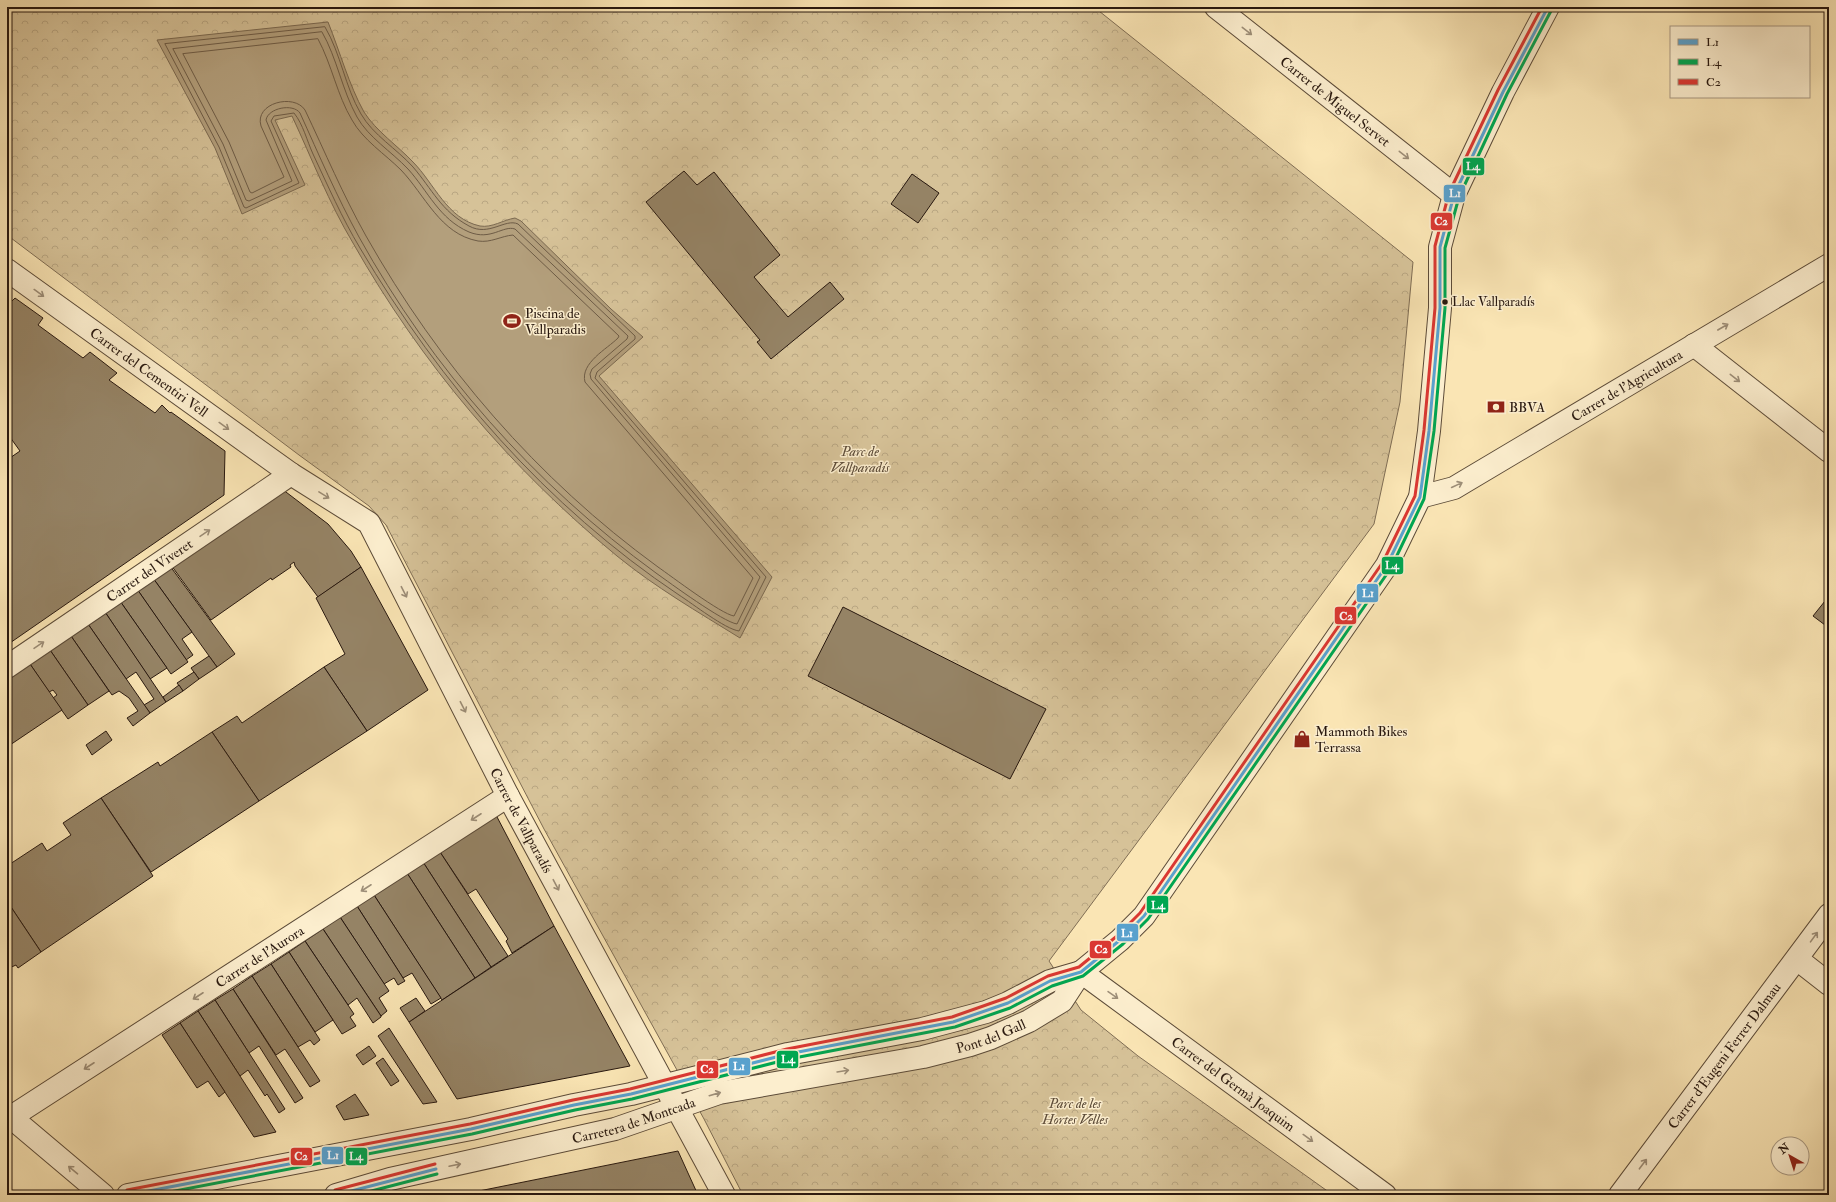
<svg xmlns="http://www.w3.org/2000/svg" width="1836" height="1202" font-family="'IM FELL Double Pica',serif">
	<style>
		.park { fill: url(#park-crowns); stroke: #7f6d54 }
		.water { fill: #b39f7c; stroke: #7b6950 }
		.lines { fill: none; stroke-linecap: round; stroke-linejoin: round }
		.shore { stroke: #6e5c46; stroke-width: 1 }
		.building { fill: #958365; stroke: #28180f }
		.minor-casing { stroke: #5c4b38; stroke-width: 24 }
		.tertiary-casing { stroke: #5c4b38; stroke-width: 24 }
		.minor { stroke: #fceece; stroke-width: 22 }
		.tertiary { stroke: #fceece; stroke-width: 22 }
		.bus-1-casing { stroke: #fceece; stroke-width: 6 }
		.bus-2-casing { stroke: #fceece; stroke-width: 6 }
		.bus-3-casing { stroke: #fceece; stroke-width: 6 }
		.bus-1 { stroke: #59a1cd; stroke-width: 3 }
		.bus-2 { stroke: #00a651; stroke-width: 3 }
		.bus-3 { stroke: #da3832; stroke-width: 3 }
		.oneway { stroke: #9d8e78 }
		.bus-dot { fill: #28180f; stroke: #fceece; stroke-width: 1.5 }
		.labels { text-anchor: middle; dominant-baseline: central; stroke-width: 3; stroke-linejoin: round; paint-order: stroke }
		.bus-label { font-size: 13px; fill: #28180f; stroke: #fceece; text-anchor: start }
		.street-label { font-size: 14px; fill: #28180f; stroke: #fceece }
		.poi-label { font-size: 14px; fill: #28180f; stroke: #fceece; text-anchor: start }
		.park-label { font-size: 14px; font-style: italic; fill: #5c4b38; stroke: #fceece }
		.line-badge { stroke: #fceece; stroke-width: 1.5 }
		.badge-label { font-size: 11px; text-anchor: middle; font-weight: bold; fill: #fff }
	</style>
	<defs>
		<pattern id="park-crowns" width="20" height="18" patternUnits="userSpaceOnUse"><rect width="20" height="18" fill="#d6c298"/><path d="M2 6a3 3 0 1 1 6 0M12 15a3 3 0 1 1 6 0" fill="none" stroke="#b8a682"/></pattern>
	</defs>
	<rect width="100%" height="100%" fill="#fae5b4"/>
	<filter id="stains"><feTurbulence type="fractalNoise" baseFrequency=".005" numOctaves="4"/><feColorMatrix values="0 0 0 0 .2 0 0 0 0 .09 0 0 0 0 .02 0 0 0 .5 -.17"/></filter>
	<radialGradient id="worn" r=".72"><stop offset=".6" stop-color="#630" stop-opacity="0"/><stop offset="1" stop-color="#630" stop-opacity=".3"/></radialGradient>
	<polygon class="park" points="7,7 1094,7 1413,262 1400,402 1374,524 1049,961 1081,1010 1138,1056 1333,1195 743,1195 704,1119 544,829 386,525 369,506 299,455 7,235"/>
	<path class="water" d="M328,22C340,52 349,85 364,112C376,131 398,146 413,162C434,183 447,219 480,226C492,228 503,220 515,218L521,221L611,309L643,337L599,376L772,577L740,638C698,612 655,587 617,556C510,468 421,363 353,243C329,203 312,159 292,116L275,120L305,185L242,214L215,148L157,40Z"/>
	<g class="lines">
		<g class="shore">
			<path d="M325,27C341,54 345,87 361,114C373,135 397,149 413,167C432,189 441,211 469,226C489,237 505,218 518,224L635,336V339L597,372L595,378L766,577L739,631C725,629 693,604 679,595C546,506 441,385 360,248C342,218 328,186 313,154C307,141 303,124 294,113L274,116L271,121L299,183L246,208L244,207L219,147L165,44Z"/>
			<path d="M322,32C337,58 342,90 357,117C368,137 392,152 408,169C428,191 439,219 469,232C491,241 503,225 515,229L628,336L627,339L592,369L590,374L591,379L760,577L737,624C723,622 670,583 656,573C535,485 432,369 359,237C337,197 319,155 300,113C293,103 268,108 266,120L292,181L249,201L246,200L223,144L173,49Z"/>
			<path d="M318,39C332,65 337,95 352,120C363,140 385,154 401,170C425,195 440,234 478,241C491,243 501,236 513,235L619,336L618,338C607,349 580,363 585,382L753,578L734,616C721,614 671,576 658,567C537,479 439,365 366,236C343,195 325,152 305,110C294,93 254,103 261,126L284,177L252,193L250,192L229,142L183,54Z"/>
		</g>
	</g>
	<g class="building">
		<polygon points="684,171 697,185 714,172 780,255 754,277 788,317 830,282 844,299 771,359 757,342 760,340 646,202"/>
		<polygon points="912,174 939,193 918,223 891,204"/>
		<polygon points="15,298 43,318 38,325 83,358 90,352 117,373 109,380 155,413 162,405 170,413 171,412 225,451 224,495 7,645 7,460 20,451 7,433 7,303 9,304"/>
		<polygon points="282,489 328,524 351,551 361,567 318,597 295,566 294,562 290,565 291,567 272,580 271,578 211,620 171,565"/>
		<polygon points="170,566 235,654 217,667 153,578"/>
		<polygon points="361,567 428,690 367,731 324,667 345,654 316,598"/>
		<polygon points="153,578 192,632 182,639 193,655 186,660 137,589"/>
		<polygon points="137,589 188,662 171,674 120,601"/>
		<polygon points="1829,596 1829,628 1813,616"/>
		<polygon points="120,601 167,668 150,679 105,612"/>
		<polygon points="843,607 1046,709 1010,779 808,676"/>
		<polygon points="105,612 166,702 150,713 144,705 154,699 136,672 126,679 88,624"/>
		<polygon points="88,624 150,713 133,726 127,718 138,711 129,698 119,691 112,695 71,636"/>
		<polygon points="71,636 109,691 88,705 50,650"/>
		<polygon points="50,650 88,705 68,719 53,698 57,695 53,690 49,692 30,664"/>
		<polygon points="209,656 217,667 199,679 191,668"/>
		<polygon points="30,664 62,710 7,747 7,679"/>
		<polygon points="324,667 367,731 259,801 212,732 237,716 242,723"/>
		<polygon points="194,672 199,679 183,691 177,683"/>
		<polygon points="179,685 183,691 166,702 163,697"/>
		<polygon points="106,731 112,740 92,755 86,745"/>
		<polygon points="212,732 259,801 151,872 101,798 158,762 160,766"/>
		<polygon points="101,798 153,876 41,952 7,901 7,866 42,843 47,851 71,835 63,823"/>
		<polygon points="496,815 554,926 512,953 506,941 508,939 476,889 468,894 440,852"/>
		<polygon points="440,852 508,956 491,967 423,862"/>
		<polygon points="423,862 491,967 475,978 407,873"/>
		<polygon points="407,873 475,978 442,1000 374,895"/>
		<polygon points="374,895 441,998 431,1004 412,973 403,978 357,906"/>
		<polygon points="7,901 41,952 18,968 16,965 7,969"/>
		<polygon points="357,906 403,978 405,981 398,985 394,978 384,984 340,917"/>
		<polygon points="340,917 389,991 379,998 387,1011 381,1016 323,929"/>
		<polygon points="554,926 630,1066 457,1099 409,1022"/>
		<polygon points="323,929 381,1016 381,1017 373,1023 357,998 348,1005 305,941"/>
		<polygon points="305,941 354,1014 350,1017 356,1026 342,1034 289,952"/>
		<polygon points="289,952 333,1020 315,1032 271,964"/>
		<polygon points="271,964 320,1040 314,1045 310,1040 298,1047 252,976"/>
		<polygon points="252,976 320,1081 310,1087 285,1049 276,1055 233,989"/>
		<polygon points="233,989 303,1098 295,1103 259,1046 249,1053 215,1000"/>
		<polygon points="416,998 425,1011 409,1022 400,1008"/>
		<polygon points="215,1000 285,1109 279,1113 267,1094 265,1096 248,1070 240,1076 198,1011"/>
		<polygon points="198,1011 240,1076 276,1132 254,1137 180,1023"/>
		<polygon points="180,1023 225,1092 219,1097 208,1081 197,1088 162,1035"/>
		<polygon points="389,1028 437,1102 423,1104 378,1036"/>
		<polygon points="369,1046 376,1056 363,1065 356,1055"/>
		<polygon points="383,1058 399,1081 391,1086 376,1063"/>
		<polygon points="355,1094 369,1115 344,1120 336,1106"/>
		<polygon points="678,1151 698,1195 459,1195"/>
	</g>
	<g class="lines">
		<g class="minor-casing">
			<g id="minor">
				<path id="s1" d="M1216,7L1454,195"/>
				<path id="s2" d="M7,270L291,474L369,523L508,796L724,1195"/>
				<polyline points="1694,345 1829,451"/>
				<path id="s3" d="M1420,497L1454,488L1464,482L1829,265"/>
				<path id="s4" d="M7,667L291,474"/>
				<polyline points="1797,959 1829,984"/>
				<path id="s5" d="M1081,972L1385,1195"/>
				<polyline points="7,1114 103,1195"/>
				<path id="s6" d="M11,1117L508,796"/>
				<path id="s7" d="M1620,1195L1829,915"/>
			</g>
		</g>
		<g class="tertiary-casing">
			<g id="tertiary">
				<polyline points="128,1195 471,1129 574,1105 631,1094 788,1054 922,1029 986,1012 1008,1003 1050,981 1081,972"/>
				<path id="s8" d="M336,1195L390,1179L615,1129L719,1093L923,1057L970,1045L991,1038L1029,1021L1062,1001L1081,972L1120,940L1144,916L1387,565L1420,497L1429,431L1440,308V247L1454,195L1503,92L1548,7"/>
			</g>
		</g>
		<use href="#minor" class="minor"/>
		<use href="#tertiary" class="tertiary"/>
		<g class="bus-1-casing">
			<g id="bus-1">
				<polyline points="128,1195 471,1129 574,1105 631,1094 788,1054 953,1022 1008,1003 1050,981 1081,972 1120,940 1144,916 1387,565 1420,497 1429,431 1440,308 1440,247 1454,195 1503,92 1548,7"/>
				<polyline points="336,1195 436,1169"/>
			</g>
		</g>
		<g class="bus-2-casing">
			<g id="bus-2">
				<polyline points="154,1195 472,1134 575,1110 632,1099 789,1059 955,1027 1010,1008 1052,986 1083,976 1123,944 1148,919 1391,568 1424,499 1434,431 1445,308 1445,248 1459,197 1507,94 1552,9"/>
				<polyline points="356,1195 437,1174"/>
			</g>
		</g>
		<g class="bus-3-casing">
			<g id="bus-3">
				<polyline points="127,1190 470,1124 573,1100 630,1089 787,1049 952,1017 1006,998 1048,976 1079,967 1117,936 1140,913 1383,562 1415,496 1424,430 1435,308 1435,246 1449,193 1498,90 1542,7"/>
				<polyline points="335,1190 435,1164"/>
			</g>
		</g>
		<use href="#bus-1" class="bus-1"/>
		<use href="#bus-2" class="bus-2"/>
		<use href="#bus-3" class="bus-3"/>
	</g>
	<defs><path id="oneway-shaft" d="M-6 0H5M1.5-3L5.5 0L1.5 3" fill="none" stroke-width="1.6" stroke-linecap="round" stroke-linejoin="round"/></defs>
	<g class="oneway">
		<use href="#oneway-shaft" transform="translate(1247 31) rotate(38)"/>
		<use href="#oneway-shaft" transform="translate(1404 155) rotate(38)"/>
		<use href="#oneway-shaft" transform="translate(39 293) rotate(36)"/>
		<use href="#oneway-shaft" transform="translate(1723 327) rotate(-30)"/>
		<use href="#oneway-shaft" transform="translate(1735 378) rotate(38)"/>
		<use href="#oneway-shaft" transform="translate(224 426) rotate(36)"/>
		<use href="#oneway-shaft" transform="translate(1457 485) rotate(-25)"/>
		<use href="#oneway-shaft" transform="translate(324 495) rotate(32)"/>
		<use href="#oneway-shaft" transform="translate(205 533) rotate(-34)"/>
		<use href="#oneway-shaft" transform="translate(404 592) rotate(63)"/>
		<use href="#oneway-shaft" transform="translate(39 645) rotate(-34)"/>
		<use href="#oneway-shaft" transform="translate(463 707) rotate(63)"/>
		<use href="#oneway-shaft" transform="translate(476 817) rotate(147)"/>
		<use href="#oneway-shaft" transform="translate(556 885) rotate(62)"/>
		<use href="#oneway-shaft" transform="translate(366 888) rotate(147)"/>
		<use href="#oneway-shaft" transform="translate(1814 937) rotate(-54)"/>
		<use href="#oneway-shaft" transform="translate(1113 995) rotate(35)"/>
		<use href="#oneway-shaft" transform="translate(198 996) rotate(147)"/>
		<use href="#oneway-shaft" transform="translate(89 1066) rotate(147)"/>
		<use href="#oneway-shaft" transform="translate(843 1071) rotate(-9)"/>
		<use href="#oneway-shaft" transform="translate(715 1094) rotate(-16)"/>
		<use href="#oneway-shaft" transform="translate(1308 1138) rotate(36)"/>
		<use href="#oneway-shaft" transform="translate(1643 1164) rotate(-53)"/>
		<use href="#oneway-shaft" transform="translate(455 1165) rotate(-12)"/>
		<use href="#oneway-shaft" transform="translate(73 1170) rotate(-140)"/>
	</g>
	<defs>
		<g id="stadium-bare" transform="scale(1.38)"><path d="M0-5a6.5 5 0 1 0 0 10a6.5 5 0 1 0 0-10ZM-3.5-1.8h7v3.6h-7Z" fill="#8f2418" stroke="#fceece" stroke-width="2.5" paint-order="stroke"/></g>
		<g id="bank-bare" transform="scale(1.38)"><path d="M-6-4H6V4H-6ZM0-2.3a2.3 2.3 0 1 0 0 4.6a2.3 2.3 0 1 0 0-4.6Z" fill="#8f2418" stroke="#fceece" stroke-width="2.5" paint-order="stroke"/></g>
		<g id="shop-bare" transform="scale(1.38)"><path d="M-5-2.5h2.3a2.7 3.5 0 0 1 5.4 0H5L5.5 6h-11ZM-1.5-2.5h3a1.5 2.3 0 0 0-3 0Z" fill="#8f2418" stroke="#fceece" stroke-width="2.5" paint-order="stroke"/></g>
	</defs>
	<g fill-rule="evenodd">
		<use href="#stadium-bare" x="512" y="321"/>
		<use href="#bank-bare" x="1496" y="407"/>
		<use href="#shop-bare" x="1302" y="739"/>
	</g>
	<circle class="bus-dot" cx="1445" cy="302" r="3.5"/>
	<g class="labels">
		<g class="bus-label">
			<text x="1452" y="302">Llac Vallparadís</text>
		</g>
		<g class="street-label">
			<text stroke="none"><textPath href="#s1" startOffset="152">Carrer de Miguel Servet</textPath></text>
			<text stroke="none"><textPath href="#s2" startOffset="175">Carrer del Cementiri Vell</textPath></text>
			<text stroke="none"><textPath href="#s3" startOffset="236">Carrer de l'Agricultura</textPath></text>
			<text stroke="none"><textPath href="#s4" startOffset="172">Carrer del Viveret</textPath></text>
			<text stroke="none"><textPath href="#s2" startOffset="776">Carrer de Vallparadís</textPath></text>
			<text stroke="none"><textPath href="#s6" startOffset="296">Carrer de l'Aurora</textPath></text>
			<text stroke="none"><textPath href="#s8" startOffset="675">Pont del Gall</textPath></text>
			<text stroke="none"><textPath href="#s7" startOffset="174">Carrer d'Eugeni Ferrer Dalmau</textPath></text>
			<text stroke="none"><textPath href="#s5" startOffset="189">Carrer del Germà Joaquim</textPath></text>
			<text stroke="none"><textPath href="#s8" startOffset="307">Carretera de Montcada</textPath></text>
		</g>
		<g class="poi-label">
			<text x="525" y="313">Piscina de<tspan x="525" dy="16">Vallparadis</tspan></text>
			<text x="1509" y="407">BBVA</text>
			<text x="1315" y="731">Mammoth Bikes<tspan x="1315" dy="16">Terrassa</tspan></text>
		</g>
		<g class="park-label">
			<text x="860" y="451">Parc de<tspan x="860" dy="16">Vallparadís</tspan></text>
			<text x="1075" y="1103">Parc de les<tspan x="1075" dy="16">Hortes Velles</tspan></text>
		</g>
	</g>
	<g class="line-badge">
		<rect x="1462" y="157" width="23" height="19" rx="4" fill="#00a651"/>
		<rect x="1443" y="184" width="23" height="19" rx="4" fill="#59a1cd"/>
		<rect x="1430" y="212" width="23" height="19" rx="4" fill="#da3832"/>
		<rect x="1381" y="556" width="23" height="19" rx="4" fill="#00a651"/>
		<rect x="1356" y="583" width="23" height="20" rx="4" fill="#59a1cd"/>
		<rect x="1334" y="606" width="23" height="19" rx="4" fill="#da3832"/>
		<rect x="1146" y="895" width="23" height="19" rx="4" fill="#00a651"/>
		<rect x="1116" y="923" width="23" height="19" rx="4" fill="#59a1cd"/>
		<rect x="1089" y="940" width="23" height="19" rx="4" fill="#da3832"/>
		<rect x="776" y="1050" width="23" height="19" rx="4" fill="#00a651"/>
		<rect x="728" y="1057" width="23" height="19" rx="4" fill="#59a1cd"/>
		<rect x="696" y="1060" width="23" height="19" rx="4" fill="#da3832"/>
		<rect x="321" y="1146" width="23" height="19" rx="4" fill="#59a1cd"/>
		<rect x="345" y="1147" width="23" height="19" rx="4" fill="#00a651"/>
		<rect x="290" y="1147" width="23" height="19" rx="4" fill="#da3832"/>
	</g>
	<g class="badge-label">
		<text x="1473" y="170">L4</text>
		<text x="1455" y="197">L1</text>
		<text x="1441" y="225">C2</text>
		<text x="1392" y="569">L4</text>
		<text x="1368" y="597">L1</text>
		<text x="1346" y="620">C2</text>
		<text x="1158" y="909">L4</text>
		<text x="1127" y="937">L1</text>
		<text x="1101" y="953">C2</text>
		<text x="788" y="1063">L4</text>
		<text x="739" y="1070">L1</text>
		<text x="707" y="1073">C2</text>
		<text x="333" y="1159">L1</text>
		<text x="356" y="1160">L4</text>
		<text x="301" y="1160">C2</text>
	</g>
	<rect width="1836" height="1202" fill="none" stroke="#fae5b4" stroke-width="24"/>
	<rect x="8" y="8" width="1820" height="1186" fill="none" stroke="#28180f" stroke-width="2"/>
	<rect x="12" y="12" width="1812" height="1178" fill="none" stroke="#28180f"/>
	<rect x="1670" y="26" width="140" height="72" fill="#fceece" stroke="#a79882"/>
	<rect x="1678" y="39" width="20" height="6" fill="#59a1cd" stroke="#a79882"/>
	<text x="1706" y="46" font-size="12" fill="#28180f">L1</text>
	<rect x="1678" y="59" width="20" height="6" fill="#00a651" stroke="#a79882"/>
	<text x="1706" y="66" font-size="12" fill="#28180f">L4</text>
	<rect x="1678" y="79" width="20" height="6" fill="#da3832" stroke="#a79882"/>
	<text x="1706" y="86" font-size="12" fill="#28180f">C2</text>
	<g transform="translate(1790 1156) rotate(321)"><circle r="19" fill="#fceece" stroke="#a79882"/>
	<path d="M0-3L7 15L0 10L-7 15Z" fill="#8f2418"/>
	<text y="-6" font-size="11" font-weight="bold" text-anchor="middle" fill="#28180f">N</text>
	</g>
	<rect width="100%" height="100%" filter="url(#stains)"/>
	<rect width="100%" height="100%" fill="url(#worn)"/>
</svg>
